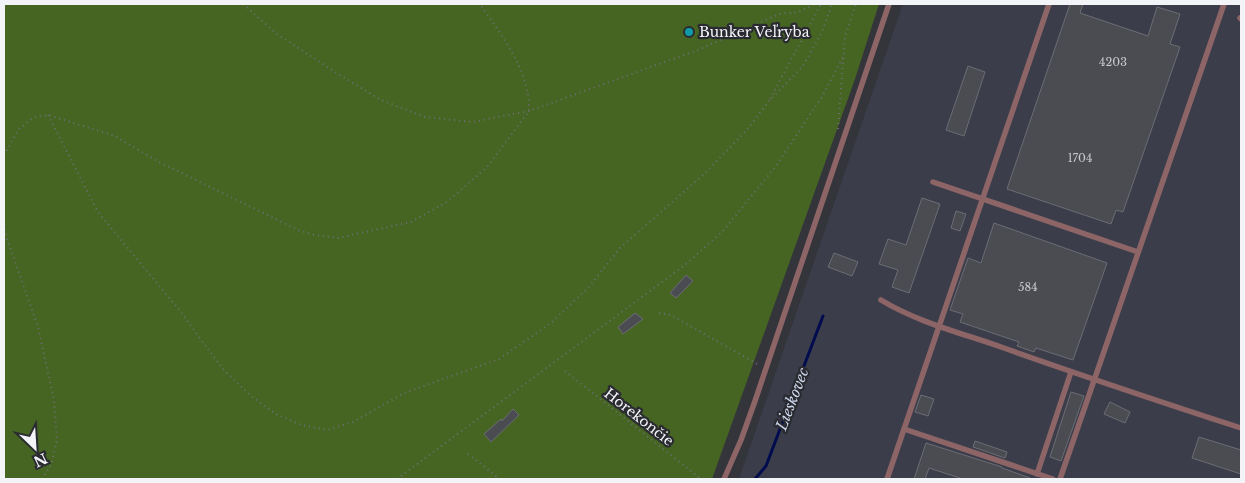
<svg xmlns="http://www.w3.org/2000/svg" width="1245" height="483" font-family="'Libre Baskerville',serif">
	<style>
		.built { fill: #3b3e4a }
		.green { fill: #466523 }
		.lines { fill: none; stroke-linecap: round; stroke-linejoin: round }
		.stream { stroke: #010c4e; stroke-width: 3 }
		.building { fill: #4a4c52; stroke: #6c6d74 }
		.path { stroke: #6e6f75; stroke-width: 2; stroke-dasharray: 1 4; stroke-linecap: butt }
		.lane { stroke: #8e6567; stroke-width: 5.5 }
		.culture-dot { fill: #0f9aa8; stroke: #2a2b31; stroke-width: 2 }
		.labels { text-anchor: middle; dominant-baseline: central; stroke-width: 4.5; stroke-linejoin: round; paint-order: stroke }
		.number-label { font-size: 11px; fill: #c9cace }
		.poi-label { font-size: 14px; fill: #f3f4f8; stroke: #2a2b31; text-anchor: start }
		.street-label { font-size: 14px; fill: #f3f4f8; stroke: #2a2b31 }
		.water-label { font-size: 15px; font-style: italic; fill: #ced8ec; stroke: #2a2b31 }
	</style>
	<rect width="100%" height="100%" fill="#34353b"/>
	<polygon class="built" points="903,4 1241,4 1241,479 739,479"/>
	<polygon class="green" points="4,4 879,4 855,79 712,479 4,479"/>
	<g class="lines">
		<polyline class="stream" points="755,479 766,466 823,316"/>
	</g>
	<g class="building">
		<polygon points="1070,4 1083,4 1080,13 1148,36 1157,7 1180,14 1170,44 1180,47 1123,212 1116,210 1111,224 1007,189"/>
		<polygon points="968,66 985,72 964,136 946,130"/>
		<polygon points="922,198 940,204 909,293 892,287 898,270 879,264 888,239 906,245"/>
		<polygon points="956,211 966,214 960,231 951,228"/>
		<polygon points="994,223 1107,263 1073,360 1036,348 1034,352 1017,346 1019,342 960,322 963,314 950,310 968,258 981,263"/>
		<polygon points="834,253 858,262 852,276 828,267"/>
		<polygon points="686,275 693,281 676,298 670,293"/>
		<polygon points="635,313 643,319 623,334 618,327"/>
		<polygon points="1071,392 1084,396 1061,461 1050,457"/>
		<polygon points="921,395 934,399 928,416 915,412"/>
		<polygon points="1110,402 1130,412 1125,423 1104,414"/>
		<polygon points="513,409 519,415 491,442 484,434 501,419 502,421"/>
		<polygon points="1199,437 1241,450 1241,474 1192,458"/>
		<polygon points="975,441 1007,452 1005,458 973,447"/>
		<polygon points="926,443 1002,467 1002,468 1030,478 1030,479 963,479 929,468 925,479 914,479"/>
	</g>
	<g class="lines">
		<g class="path">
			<polyline points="243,4 277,34 335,72 381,100 425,117 472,122 529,111 698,50 779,14 798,12 816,4"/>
			<polyline points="770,99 821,4"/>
			<polyline points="48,115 98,212 180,311 222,368 251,396 276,414 301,425 327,430 353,422 404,393 499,359 551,323 589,287 620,248 704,174 746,131 769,101 803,66 822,32 832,4"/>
			<polyline points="838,129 845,37 856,4"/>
			<path d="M4,155L19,129L34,117L48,115L115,136L157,161L298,230L315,235L338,238L411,222L447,202L488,166L529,111C529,104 529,97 527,91C522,61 497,29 480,4"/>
			<polyline points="4,224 6,236 38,327 54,400 57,440 51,465 42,479"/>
			<polyline points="659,313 671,315 759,365"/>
			<polyline points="565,371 701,479"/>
			<polyline points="468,454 500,479"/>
			<polyline points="397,479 685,265 723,231 776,166 823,95 844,55"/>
		</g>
		<g class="lane">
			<polyline points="1240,18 1241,19"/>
			<polyline points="933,182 1138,252"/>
			<path d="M881,300C917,322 961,333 1001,347C1080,375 1161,402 1241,428"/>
			<polyline points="904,429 1053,479"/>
			<polyline points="1037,474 1071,372"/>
			<polyline points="724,479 741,440 755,401 889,4"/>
			<polyline points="887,479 1049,4"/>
			<polyline points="1060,479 1224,4"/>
		</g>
	</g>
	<circle class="culture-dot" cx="689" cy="32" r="5"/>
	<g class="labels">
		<g class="number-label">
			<text x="1113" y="62">4203</text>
			<text x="1080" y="158">1704</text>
			<text x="1028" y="287">584</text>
		</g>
		<g class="poi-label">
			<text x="699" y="32">Bunker Veľryba</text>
		</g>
		<g class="street-label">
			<text transform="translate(639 417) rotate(38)">Horekončie</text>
		</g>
		<g class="water-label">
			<text transform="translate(792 399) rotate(-69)">Lieskovec</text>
		</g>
	</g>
	<rect width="1245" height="483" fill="none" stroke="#f3f4f8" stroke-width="10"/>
	<g transform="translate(35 448) rotate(155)" stroke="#2a2b31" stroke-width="4" paint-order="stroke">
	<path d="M0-4L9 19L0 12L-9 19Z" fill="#f3f4f8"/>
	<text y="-8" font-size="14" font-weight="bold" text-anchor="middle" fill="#f3f4f8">N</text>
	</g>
</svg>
